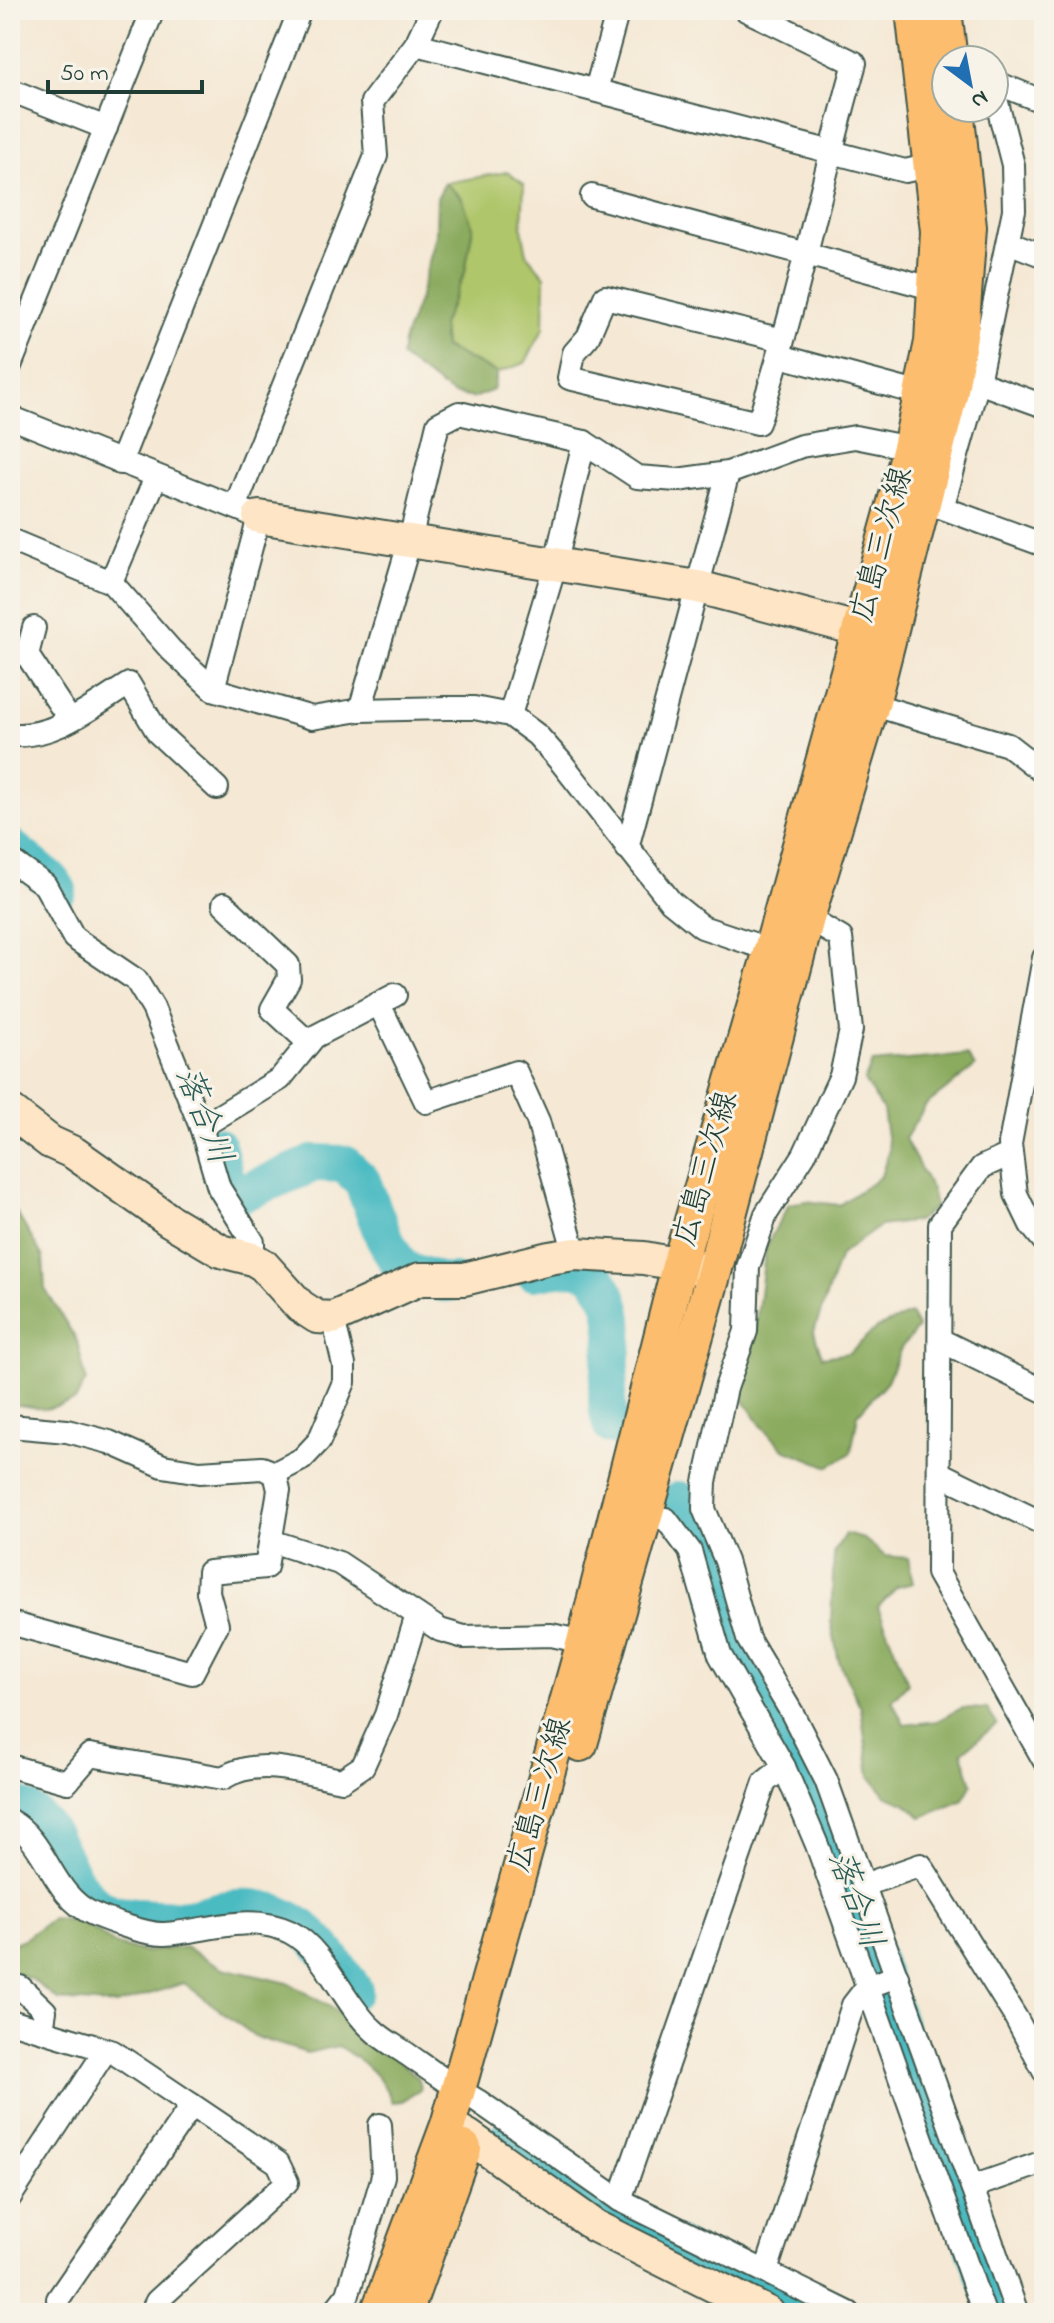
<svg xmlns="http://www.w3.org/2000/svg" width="1054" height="2323" font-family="'Indie Flower','Klee One',sans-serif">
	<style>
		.green { fill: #afc66b; stroke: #678250; stroke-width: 2 }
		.forest { fill: #8bab5f; stroke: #55744a; stroke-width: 2 }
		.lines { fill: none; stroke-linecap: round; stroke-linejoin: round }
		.river { stroke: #4cbbc2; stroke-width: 38 }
		.street-casing { stroke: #3f574c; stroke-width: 26 }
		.secondary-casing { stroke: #3f574c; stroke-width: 36 }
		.primary-casing { stroke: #3f574c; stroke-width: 38 }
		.street { stroke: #fff; stroke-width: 22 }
		.secondary { stroke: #fee5c5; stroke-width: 32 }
		.primary { stroke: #fcbd6e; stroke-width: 34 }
		.labels { text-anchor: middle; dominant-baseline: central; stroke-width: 6; stroke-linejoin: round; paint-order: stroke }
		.street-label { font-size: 32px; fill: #1f3d34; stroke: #f7f3e8 }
		.water-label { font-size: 34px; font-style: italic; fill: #2a5c58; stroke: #f7f3e8 }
	</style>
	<rect width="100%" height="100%" fill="#f7f3e8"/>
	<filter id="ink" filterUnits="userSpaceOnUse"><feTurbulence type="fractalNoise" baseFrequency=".0125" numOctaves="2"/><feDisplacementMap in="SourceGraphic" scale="16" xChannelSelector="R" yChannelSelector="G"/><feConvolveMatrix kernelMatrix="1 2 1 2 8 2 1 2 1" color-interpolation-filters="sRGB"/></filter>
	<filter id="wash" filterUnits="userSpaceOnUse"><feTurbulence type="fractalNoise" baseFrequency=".006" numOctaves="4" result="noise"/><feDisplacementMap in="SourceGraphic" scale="32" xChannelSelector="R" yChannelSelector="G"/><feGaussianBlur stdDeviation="1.8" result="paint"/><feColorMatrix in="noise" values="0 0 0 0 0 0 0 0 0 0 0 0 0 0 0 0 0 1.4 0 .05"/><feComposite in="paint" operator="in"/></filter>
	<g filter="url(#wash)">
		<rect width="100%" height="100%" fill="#f5e8d4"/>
		<polygon class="green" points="507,172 524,184 522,228 527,255 545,276 544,328 525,363 497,373 444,347 442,325 465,272 462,198 445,183"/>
		<g class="forest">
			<polygon points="445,183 462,198 473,227 465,272 442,325 444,347 497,373 493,390 474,398 452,394 401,357 403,342 420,296 436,235 437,198"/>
			<polygon points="967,1055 975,1067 926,1105 905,1139 931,1188 935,1207 917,1221 880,1226 840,1255 814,1332 822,1357 849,1353 877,1328 910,1314 918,1328 901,1348 887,1381 858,1414 851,1453 829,1467 784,1449 761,1425 739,1394 758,1310 766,1246 789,1204 806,1201 839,1205 881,1176 889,1150 883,1110 864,1081 872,1063"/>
			<polygon points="10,1202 43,1257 45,1289 77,1341 86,1380 75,1401 46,1409 10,1404"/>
			<polygon points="845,1534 864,1539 885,1556 908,1558 913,1583 897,1587 878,1607 908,1683 892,1700 904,1725 937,1721 962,1708 987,1709 997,1724 962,1752 972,1784 962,1801 922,1817 905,1803 885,1795 870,1776 861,1708 839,1662 831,1622 834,1552"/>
			<path d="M52,1918L81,1921L116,1945L145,1952L185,1947L223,1968L288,1983L339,2012L418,2077L420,2090L402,2101L392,2102C382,2075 362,2061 338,2046L307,2053L256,2037L184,1983L116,2005L58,2000L31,1979L10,1971V1945L26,1938Z"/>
		</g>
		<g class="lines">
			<g class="river">
				<polyline points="10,847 53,882 58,890"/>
				<polyline points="217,1146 227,1185 238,1195 315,1163 344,1164 362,1181 384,1238 401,1268 443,1283 453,1282"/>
				<path d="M534,1272C547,1270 565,1265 578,1268C590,1270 596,1276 602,1285C633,1333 594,1384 612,1426"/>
				<polyline points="680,1500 704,1537 729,1636 773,1710 809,1782 839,1855 983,2271 1000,2313"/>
				<path d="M10,1803C15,1805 22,1807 27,1810C66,1834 62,1892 109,1912C123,1918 143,1917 158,1918C168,1918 178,1920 188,1918C204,1915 220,1909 236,1908C296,1904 324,1946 354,1990"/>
				<polyline points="506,2140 607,2209 656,2237 814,2313"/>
			</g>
		</g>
	</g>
	<g filter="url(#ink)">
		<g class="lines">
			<g class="street-casing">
				<g id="street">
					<path d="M746,10L855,63C821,183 797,305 758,423L569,378L574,353L588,337L605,297L783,340"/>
					<polyline points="416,44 905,171 932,165"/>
					<polyline points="994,82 1044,102"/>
					<polyline points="10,90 106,128"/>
					<polyline points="596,90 618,10"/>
					<polyline points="592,196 935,289"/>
					<polyline points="1008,242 1044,256"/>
					<polyline points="780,356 921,394"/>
					<polyline points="10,366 153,10"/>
					<polyline points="978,382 1044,406"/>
					<polyline points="10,417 259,517 213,689"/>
					<polyline points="120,463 300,10"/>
					<polyline points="929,503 1044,545"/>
					<polyline points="235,507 376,156 372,102 416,44 432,10"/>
					<polyline points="942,508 978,382 1014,210 1013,165 994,91"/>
					<polyline points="10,540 111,582 171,650 213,689 312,718 360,710 447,708 474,708 510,715 537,735 561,762 671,902 702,927 771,950"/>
					<polyline points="111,582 156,477"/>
					<polyline points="34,628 27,655 70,720"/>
					<polyline points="861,701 1008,745 1044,773"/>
					<polyline points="360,710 410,540 438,424 459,413 584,442 637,477 677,480 728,473 801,446 855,437 910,448"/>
					<polyline points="510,715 555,566 584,442"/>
					<path d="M10,735C55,738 92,707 129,684L158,733L217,788"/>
					<polyline points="627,848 728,473"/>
					<polyline points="10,860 45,885 74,938 136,980 153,1008 201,1127 219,1188 253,1242 253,1259"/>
					<polyline points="224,904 288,965 289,979 272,1009 309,1043"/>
					<polyline points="807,918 841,938 851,1030 841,1076 804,1155 766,1214 748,1267 746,1331 726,1388 705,1482 704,1509 726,1561 748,1639 792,1713 826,1780 1017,2313"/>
					<polyline points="1044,958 1010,1144 1016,1194 1031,1225 1044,1241"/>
					<polyline points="379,1004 426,1102 516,1072 538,1121 575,1254"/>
					<polyline points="201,1127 280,1079 314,1037 395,995"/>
					<polyline points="1011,1154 982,1167 940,1224 938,1573 1044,1760"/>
					<polyline points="940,1340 1044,1391"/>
					<polyline points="10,1426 67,1431 109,1442 163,1466 200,1472 262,1468 275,1473 279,1490 266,1567 209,1572 208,1592 217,1625 192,1673 10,1623"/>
					<polyline points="275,1473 302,1459 319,1441 344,1382 344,1365 333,1318"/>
					<polyline points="939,1473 1044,1524"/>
					<polyline points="634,1514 666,1519 690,1551 720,1655 784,1767 817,1845 984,2313"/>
					<polyline points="271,1541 339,1563 440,1630 464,1637 551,1635 584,1642"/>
					<path d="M10,1766L67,1782L90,1755L223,1778C259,1756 303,1773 342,1780L363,1766L386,1715L417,1615"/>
					<path d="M10,1821C48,1842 51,1895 93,1914C109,1921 148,1935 164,1934C206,1932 249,1912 290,1932C325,1950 343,2003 372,2029C382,2039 395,2046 407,2054C430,2070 453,2087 478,2101L620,2200L849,2313"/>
					<polyline points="864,1885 921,1865 1016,2018 1044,2071"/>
					<polyline points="10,1986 20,1987 45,2011 42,2030"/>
					<polyline points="10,2021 113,2052 278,2163 287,2182 157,2301 151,2313"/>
					<polyline points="972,2187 1044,2162"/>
					<polyline points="10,2197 106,2050"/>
					<polyline points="620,2200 765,1782 784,1767"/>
					<polyline points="766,2271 853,2005 867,1987 897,1976"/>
					<polyline points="58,2299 192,2105"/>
					<polyline points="333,2313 348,2294 383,2176 380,2125"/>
				</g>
			</g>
			<g class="secondary-casing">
				<g id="secondary">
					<polyline points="259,517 698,587 884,636"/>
					<polyline points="10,1111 50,1142 74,1153 169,1220 221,1251 253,1259 263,1265 300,1306 317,1317 333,1318 420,1279 464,1279 549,1258 575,1254 644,1258 703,1269"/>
					<polyline points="448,2125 468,2136 595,2226 768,2313"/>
				</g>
			</g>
			<g class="primary-casing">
				<g id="primary">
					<polyline points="944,10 950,60"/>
					<polyline points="580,1744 714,1272 807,918 872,704 950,396 962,323 969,227 956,108"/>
					<polyline points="378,2313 448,2125 584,1642 680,1262 771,950 910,448 932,342 938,231 913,10"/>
					<polyline points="405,2313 464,2148"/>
				</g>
			</g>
			<use href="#street" class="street"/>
			<use href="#secondary" class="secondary"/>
			<use href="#primary" class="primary"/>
		</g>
	</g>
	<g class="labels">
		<g class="street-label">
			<text transform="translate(883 545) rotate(-75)">広島三次線</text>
			<text transform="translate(707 1169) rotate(-74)">広島三次線</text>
			<text transform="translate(541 1795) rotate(-74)">広島三次線</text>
		</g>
		<g class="water-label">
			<text transform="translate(202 1116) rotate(69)">落合川</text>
			<text transform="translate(854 1900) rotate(70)">落合川</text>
		</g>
	</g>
	<rect width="1054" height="2323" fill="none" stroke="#f7f3e8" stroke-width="40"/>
	<g transform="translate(970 84) rotate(148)"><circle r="38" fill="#f7f3e8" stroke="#a1aaa0" stroke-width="2"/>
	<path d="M0-6L14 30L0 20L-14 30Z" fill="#1f6fb2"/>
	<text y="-12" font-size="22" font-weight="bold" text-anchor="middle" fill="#1f3d34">N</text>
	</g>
	<path d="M48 80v12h154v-12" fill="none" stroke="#1f3d34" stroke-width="4"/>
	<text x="60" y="80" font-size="24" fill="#1f3d34" stroke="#f7f3e8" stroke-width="6" paint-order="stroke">50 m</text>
</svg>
